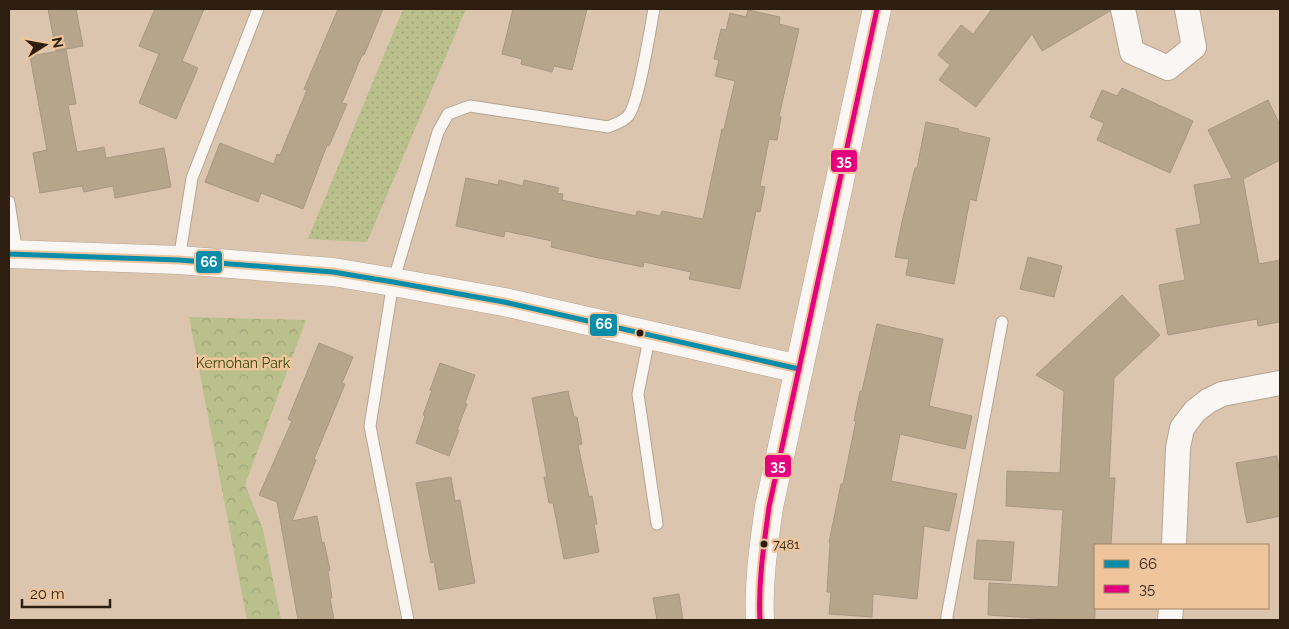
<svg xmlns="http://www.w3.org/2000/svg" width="1289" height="629" font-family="Raleway,sans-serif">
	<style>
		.grass { fill: url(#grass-dots) }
		.park { fill: url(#park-crowns) }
		.building { fill: #b6a58a; stroke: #a69885 }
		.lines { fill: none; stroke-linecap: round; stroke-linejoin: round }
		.service-casing { stroke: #b6a593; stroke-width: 13 }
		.minor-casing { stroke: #b6a593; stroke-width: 26 }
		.tertiary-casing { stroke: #b6a593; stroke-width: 29 }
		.service { stroke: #faf6f3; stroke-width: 11 }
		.minor { stroke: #faf6f3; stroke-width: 24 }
		.tertiary { stroke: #faf6f3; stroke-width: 28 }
		.bus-1-casing { stroke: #eec59c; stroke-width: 9 }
		.bus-2-casing { stroke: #eec59c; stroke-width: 9 }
		.bus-1 { stroke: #098da8; stroke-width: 5 }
		.bus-2 { stroke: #e5007d; stroke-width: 5 }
		.bus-dot { fill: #2e1e0f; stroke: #eec59c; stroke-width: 2 }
		.labels { text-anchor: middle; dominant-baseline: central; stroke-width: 5; stroke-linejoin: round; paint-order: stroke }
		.bus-label { font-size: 13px; fill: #2e1e0f; stroke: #eec59c; text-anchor: start }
		.park-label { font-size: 14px; fill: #334707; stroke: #eec59c }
		.line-badge { stroke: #eec59c; stroke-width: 2 }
		.badge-label { font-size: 14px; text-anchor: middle; font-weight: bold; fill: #fff }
	</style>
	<defs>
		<pattern id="grass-dots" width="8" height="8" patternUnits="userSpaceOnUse" patternTransform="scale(1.25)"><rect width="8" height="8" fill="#b9c08c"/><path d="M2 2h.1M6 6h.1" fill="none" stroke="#9fa578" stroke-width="1.8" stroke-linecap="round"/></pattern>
		<pattern id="park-crowns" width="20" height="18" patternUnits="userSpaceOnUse" patternTransform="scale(1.25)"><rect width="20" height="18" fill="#b9c08c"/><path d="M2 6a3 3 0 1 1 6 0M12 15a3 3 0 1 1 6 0" fill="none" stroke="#9fa578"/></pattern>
	</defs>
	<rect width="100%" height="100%" fill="#dbc5af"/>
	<polygon class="grass" points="403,9 466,9 367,242 308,239"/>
	<polygon class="park" points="189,317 306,320 245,485 263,529 281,620 247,620"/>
	<g class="building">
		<polygon points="48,9 76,9 83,46 56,51"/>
		<polygon points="155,9 204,9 182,61 198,68 176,119 139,103 159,54 139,46"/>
		<polygon points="338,9 383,9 364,55 362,55 342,103 347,104 329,146 327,145 303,209 261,193 258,202 205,182 220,143 274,164 277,154 280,155 307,90 304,89"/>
		<polygon points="513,9 587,9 572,70 554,66 552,72 521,64 522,59 502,54"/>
		<polygon points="992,9 1110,9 1110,11 1042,51 1032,34 976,107 939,80 950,65 938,55 961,25 973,34"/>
		<polygon points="748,10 780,17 779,24 799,29 779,116 781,117 777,140 769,139 760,186 765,187 760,212 756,211 740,289 689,279 691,272 644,262 643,267 594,257 551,247 552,241 505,231 504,237 456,226 466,178 498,185 499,180 523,186 524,180 559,188 557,193 563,194 562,200 636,216 637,211 660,216 662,211 703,219 722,129 724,129 735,81 715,76 719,60 714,59 721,29 726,30 730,13 746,17"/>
		<polygon points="66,50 76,104 68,105 77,152 104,147 106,158 164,148 171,187 115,198 113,186 84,192 82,186 40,193 33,153 47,150 30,56"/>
		<polygon points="1122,88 1193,121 1170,173 1097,140 1104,123 1090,117 1102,90 1117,96"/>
		<polygon points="1268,100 1280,125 1280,160 1243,179 1259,264 1280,260 1280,322 1258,326 1257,319 1168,335 1159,285 1185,280 1176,229 1201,224 1194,185 1232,178 1208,130"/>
		<polygon points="926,122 959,129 958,131 990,138 976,201 970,199 954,284 906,275 909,259 895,257 902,222 915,168 917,168"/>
		<polygon points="1028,257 1062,266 1054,297 1020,289"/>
		<polygon points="1122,295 1160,335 1114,378 1109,478 1115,478 1111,545 1095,545 1095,620 1061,620 988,615 989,583 1058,587 1063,510 1006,506 1007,471 1060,473 1064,391 1036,375"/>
		<polygon points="877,324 943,339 929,406 972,416 965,449 900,434 891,481 957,494 949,531 924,526 917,599 873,594 872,617 829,614 831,592 827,592 830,543 829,542 841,484 843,484 856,421 854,421 860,391 862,391"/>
		<polygon points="319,343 353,357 342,383 345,384 314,459 316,460 292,521 317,516 322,543 324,542 330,570 328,571 332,598 330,598 334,620 298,620 277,502 259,495 292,421 288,419"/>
		<polygon points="440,363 475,375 465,403 467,404 457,430 459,430 449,456 416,443 425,416 423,415 432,390 430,390"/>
		<polygon points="568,391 574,417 577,417 582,444 578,445 589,497 592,496 597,524 594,524 599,552 564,559 553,503 549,503 544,477 547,477 532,398"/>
		<polygon points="1277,456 1280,476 1280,516 1247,523 1236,463"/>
		<polygon points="451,477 455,501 460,500 475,583 439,590 434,562 431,563 416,483"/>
		<polygon points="977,540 1014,542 1011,581 974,579"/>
		<polygon points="679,594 683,620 657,620 653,598"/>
	</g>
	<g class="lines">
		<g class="service-casing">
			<g id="service">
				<polyline points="9,202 17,254"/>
				<polyline points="179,260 192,178 258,9"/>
				<polyline points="650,334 638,394 657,524"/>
				<path d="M408,620L370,426L393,282L438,132L448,114L470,106L608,127C615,124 623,122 628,116C639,104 650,29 654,9"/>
				<polyline points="947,620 947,616 1002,322"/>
			</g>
		</g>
		<g class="minor-casing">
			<g id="minor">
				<polyline points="1123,9 1132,52 1168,68 1194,47 1187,9"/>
				<polyline points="1174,545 1178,448 1182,428 1195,411 1208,401 1222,394 1280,383"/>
				<polyline points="1170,620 1171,608"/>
			</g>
		</g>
		<g class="tertiary-casing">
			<g id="tertiary">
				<polyline points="9,254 179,260 333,272 393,282 504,302 799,369"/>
				<path d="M760,620C758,582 764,544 769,507L877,9"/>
			</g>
		</g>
		<use href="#service" class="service"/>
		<use href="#minor" class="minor"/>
		<use href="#tertiary" class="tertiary"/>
		<g class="bus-1-casing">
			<polyline id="bus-1" points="9,254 179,260 333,272 393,282 504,302 799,369"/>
		</g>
		<g class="bus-2-casing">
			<path id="bus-2" d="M760,620C758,582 764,544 769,507L877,9"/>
		</g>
		<use href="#bus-1" class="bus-1"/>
		<use href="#bus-2" class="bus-2"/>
	</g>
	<g class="bus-dot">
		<circle cx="640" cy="333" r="4.5"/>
		<circle cx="764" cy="544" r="4.5"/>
	</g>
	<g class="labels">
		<g class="bus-label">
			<text x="773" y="544">7481</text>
		</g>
		<g class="park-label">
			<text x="243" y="363">Kernohan Park</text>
		</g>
	</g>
	<g class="line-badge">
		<rect x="830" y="149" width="28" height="24" rx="5" fill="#e5007d"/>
		<rect x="195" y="250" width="28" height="24" rx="5" fill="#098da8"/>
		<rect x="589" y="313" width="29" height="24" rx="5" fill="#098da8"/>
		<rect x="764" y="454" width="28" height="24" rx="5" fill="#e5007d"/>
	</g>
	<g class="badge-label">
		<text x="844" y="166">35</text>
		<text x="209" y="267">66</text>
		<text x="604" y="329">66</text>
		<text x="778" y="471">35</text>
	</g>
	<rect width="1289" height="629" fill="none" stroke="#2e1e0f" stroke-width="20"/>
	<rect x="1094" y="544" width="175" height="65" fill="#eec59c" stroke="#a18264"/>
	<rect x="1104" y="560" width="25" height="8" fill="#098da8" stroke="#a18264"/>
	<text x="1139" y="569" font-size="15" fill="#2e1e0f">66</text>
	<rect x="1104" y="585" width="25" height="8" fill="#e5007d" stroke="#a18264"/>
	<text x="1139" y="594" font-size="15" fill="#2e1e0f">35</text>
	<g transform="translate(45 45) rotate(79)" stroke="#eec59c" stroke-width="4" paint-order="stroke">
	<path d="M0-4L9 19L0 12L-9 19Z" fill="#2e1e0f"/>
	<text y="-8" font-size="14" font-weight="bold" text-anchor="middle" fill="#2e1e0f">N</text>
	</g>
	<path d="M22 599v8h88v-8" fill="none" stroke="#2e1e0f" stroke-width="2.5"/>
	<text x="30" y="599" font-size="15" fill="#2e1e0f" stroke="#eec59c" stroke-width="4" paint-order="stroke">20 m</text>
</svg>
